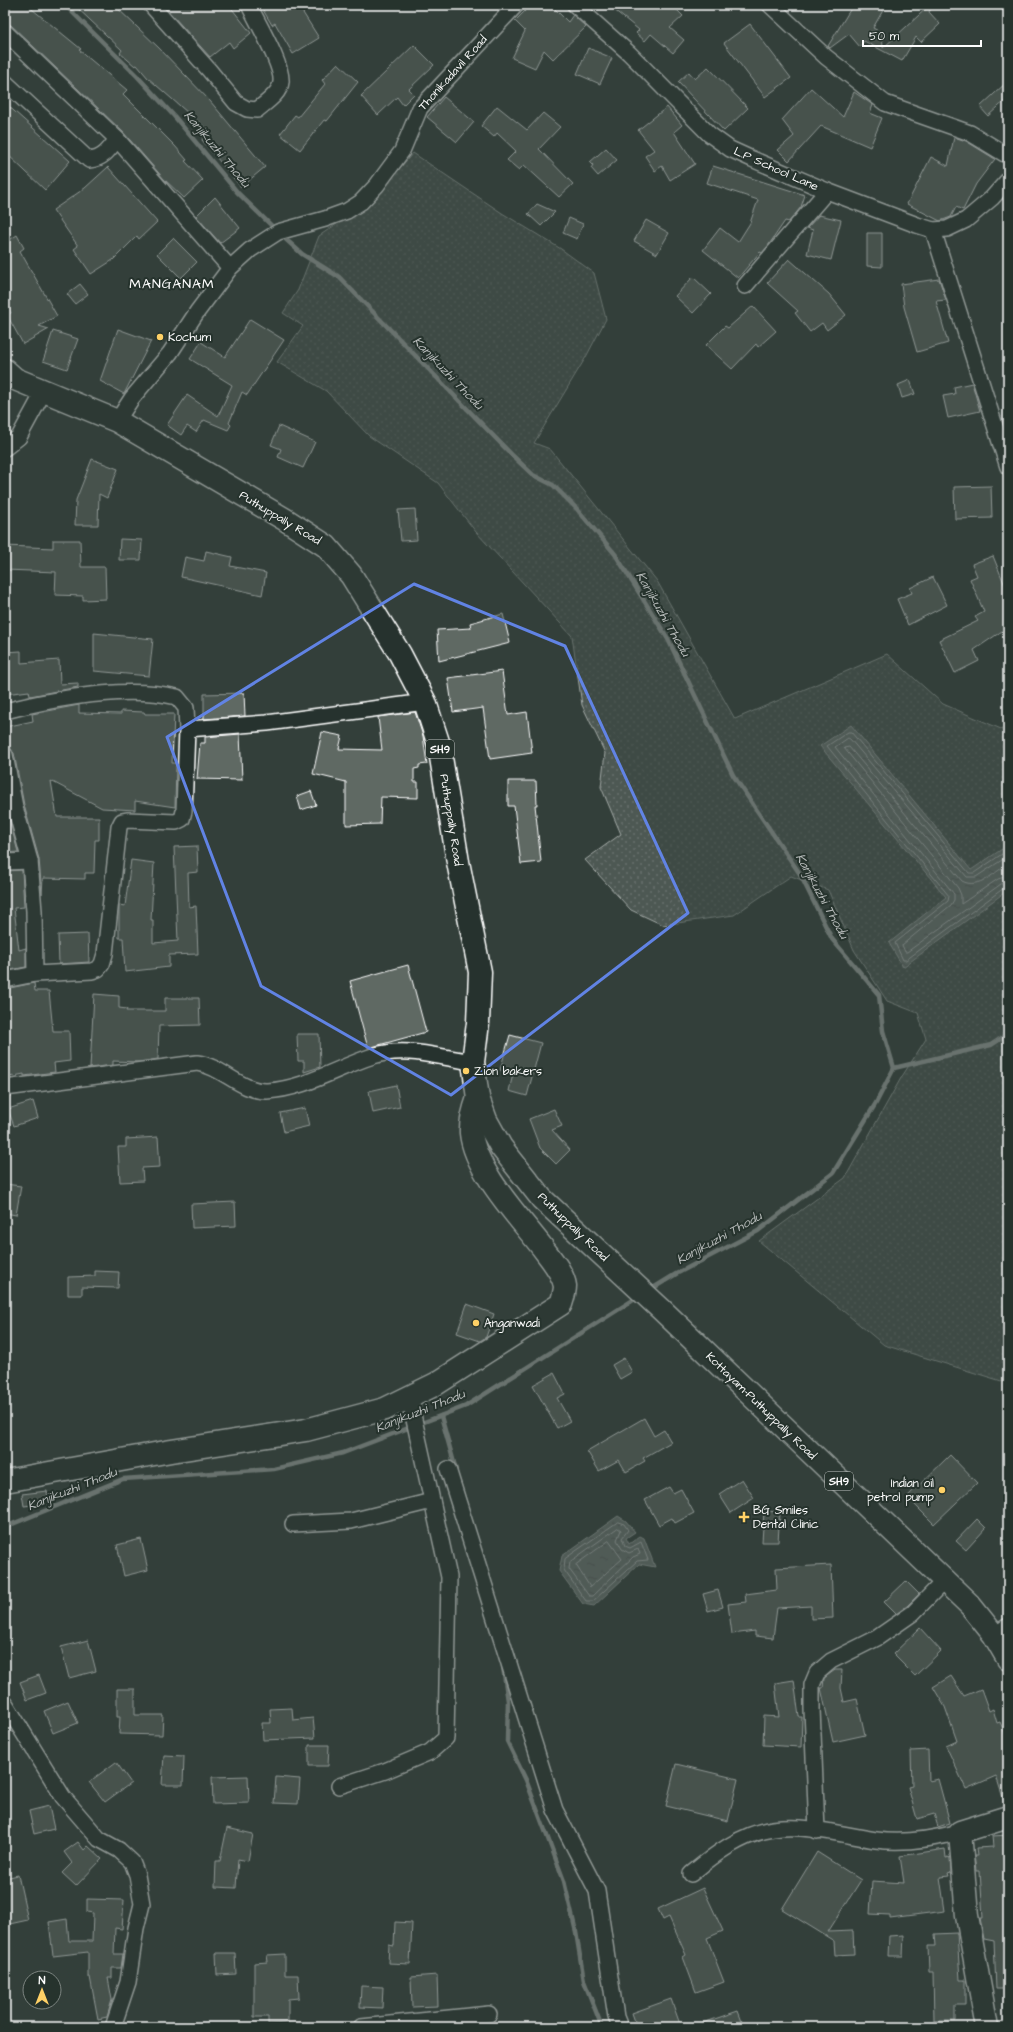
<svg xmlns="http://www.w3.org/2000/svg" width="1013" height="2032" font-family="'Architects Daughter',sans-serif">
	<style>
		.grass { fill: url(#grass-dots); stroke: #a6aca9 }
		.water { fill: url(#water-ripples); stroke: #abb0ae }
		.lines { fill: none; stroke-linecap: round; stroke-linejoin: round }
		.shore { stroke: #c7cac9; stroke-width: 1 }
		.stream { stroke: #abb0ae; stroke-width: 4.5 }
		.building { fill: #5f6964; stroke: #fff }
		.street-casing { stroke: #fff; stroke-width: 18 }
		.secondary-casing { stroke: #fff; stroke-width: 25 }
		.primary-casing { stroke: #fff; stroke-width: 25 }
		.street { stroke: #26332d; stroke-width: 15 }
		.secondary { stroke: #26332d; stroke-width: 22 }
		.primary { stroke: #26332d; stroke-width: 22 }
		.marked { fill: none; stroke: #6183e4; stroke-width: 3; stroke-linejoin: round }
		.poi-dot { fill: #ffd166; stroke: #26332d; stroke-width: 1.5 }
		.labels { text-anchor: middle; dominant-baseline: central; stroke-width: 4; stroke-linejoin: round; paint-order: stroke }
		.shield { fill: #26332d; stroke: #bec2c0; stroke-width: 1 }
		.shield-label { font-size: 11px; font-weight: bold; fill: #fff }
		.street-label { font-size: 12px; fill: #fff; stroke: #26332d }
		.poi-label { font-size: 12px; fill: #fff; stroke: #26332d; text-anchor: start }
		.water-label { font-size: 13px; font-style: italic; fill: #b9bdbc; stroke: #26332d }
		.quarter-label { font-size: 14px; letter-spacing: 1px; fill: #fff; stroke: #26332d }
	</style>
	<defs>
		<pattern id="grass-dots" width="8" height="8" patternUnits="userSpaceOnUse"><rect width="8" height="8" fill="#4d5853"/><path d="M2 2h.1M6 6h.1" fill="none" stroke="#68716d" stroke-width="1.8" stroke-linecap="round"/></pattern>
		<pattern id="water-ripples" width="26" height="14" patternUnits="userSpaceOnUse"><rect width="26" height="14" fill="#737b78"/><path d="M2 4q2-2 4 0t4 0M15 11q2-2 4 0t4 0" fill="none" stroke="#606462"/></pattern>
	</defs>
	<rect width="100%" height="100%" fill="#333f3a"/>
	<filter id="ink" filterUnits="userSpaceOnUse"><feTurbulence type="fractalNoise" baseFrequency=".025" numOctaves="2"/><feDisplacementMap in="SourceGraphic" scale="8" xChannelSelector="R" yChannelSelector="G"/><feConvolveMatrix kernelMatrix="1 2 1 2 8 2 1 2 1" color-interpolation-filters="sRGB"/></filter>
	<g filter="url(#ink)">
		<polygon class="grass" points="413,153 502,213 561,249 594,273 606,319 586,357 534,443 550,449 657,581 735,719 887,654 943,704 1008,732 1008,1383 884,1345 759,1241 845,1178 901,1078 926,1039 918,1013 887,1001 854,950 828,890 791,876 734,915 663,925 631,910 585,860 621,834 601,787 605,753 582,705 572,636 476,532 438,483 369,436 326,391 277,362 303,326 283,313 298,290 319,236 372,200"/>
		<g class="water">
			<polygon points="851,725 971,870 1008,845 1008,890 903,967 889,943 946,897 820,746"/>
			<polygon points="618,1516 626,1521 635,1532 626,1538 629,1544 640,1536 644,1538 655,1567 639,1564 594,1606 583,1604 559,1571 562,1556"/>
		</g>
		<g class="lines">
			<g class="shore">
				<polyline points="1008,850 974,873 969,873 851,732 848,732 827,746 949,896 948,901 895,943 903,960 906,960 1004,888 1008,887"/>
				<polyline points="1008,856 976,877 967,877 850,739 848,738 835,747 954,894 954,900 951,905 902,945 905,952 907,952 1001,884 1008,882"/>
				<path d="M1008,863C996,872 978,890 962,881L849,747L844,748L958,888L961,895V904L998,879L1008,876"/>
				<polygon points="618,1522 624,1524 628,1530 622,1538 625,1546 630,1548 641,1542 648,1560 637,1561 593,1601 586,1601 564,1570 565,1559"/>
				<polygon points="618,1528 621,1530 617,1540 622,1549 629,1553 638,1549 640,1554 633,1557 592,1596 589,1596 569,1569 570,1562"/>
				<polygon points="609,1541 622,1559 590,1587 576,1565"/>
			</g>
			<g class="stream">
				<polyline points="65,5 137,76 174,116 238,193 276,230"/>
				<polyline points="281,235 302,254 339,277 513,456 533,475 553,485 577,509 615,554 668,639 733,775 800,874 832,939 879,995 883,1031 894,1068 876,1103 833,1173 758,1231 676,1274 650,1290"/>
				<polyline points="894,1068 991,1045 1008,1034"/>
				<polyline points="441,1416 456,1470"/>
				<polyline points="5,1527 123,1479 274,1469 343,1453 466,1406 638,1297"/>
				<polyline points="503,1667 508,1701 507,1741 526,1780 564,1881 576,1932 584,1981 602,2027"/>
			</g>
		</g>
		<g class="building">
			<polygon points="5,5 27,5 81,49 79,50 127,90 123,94 175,146 187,160 185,161 203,180 184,198 164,179 123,132 11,25 5,23"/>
			<polygon points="74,5 114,5 159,48 210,101 265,167 241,187 202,140 203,138 200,135 202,133 200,131 204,127 148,78 137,65 135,66 120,53 122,50"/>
			<polygon points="163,5 229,5 251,33 233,48 229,42 210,57"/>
			<polygon points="260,5 298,5 319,38 293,54 275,23 272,25"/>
			<polygon points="531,5 551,5 568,22 573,15 586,27 553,59 544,50 535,68 512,58 525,31 515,21"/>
			<polygon points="608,5 672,5 683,16 670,28 684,40 673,53 651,34 645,41 636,33 639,30"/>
			<polygon points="853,5 886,5 873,28 882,33 883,48 930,5 933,5 929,12 940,24 921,42 916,37 902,61 864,41 860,47 849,34 830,48 828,46"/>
			<polygon points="750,24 791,78 765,97 724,43"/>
			<polygon points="414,45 434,65 409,89 414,94 403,105 397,97 378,115 361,96"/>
			<polygon points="588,48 612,58 600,84 577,74"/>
			<polygon points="338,63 358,82 327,121 324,120 300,150 280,134 295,115 298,117 325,84 322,80"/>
			<polygon points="708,67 748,108 724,131 678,82 689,72 695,79"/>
			<polygon points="1008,81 1008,98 988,116 980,107"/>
			<polygon points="811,88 843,117 854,92 873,105 870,113 882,118 870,147 821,126 789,161 778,150 794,136 782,120"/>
			<polygon points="444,97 474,122 457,142 427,117"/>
			<polygon points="5,103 70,161 45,190 5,152"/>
			<polygon points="497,106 527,130 543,113 560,127 539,149 573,184 559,197 524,165 519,170 507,160 516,151 497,133 494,137 481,126"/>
			<polygon points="667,107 682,125 674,132 695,164 670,180 662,166 655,171 645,156 654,150 638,130"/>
			<polygon points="954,137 966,141 995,159 976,184 963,210 956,207 951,217 940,221 907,204 931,157 948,166"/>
			<polygon points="606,148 617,160 598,176 591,168 593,165 590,162"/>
			<polygon points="713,166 805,195 801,207 789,222 785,221 768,246 762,253 760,252 738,278 703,250 720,228 738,242 750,223 758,200 707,183"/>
			<polygon points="108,167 157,222 139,239 137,236 113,260 91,274 74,249 78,246 53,210 85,188"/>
			<polygon points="215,197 240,228 220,243 196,216"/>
			<polygon points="537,204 555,212 541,226 528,214"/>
			<polygon points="819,215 841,220 831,260 807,254 813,230 807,228"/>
			<polygon points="569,218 583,224 577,239 563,233"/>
			<polygon points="646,220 669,233 657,254 634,241"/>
			<polygon points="867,233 882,233 882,267 867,266"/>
			<polygon points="17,235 24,248 20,251 57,316 39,326 49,329 23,344 7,315 11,313 5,301 5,243"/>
			<polygon points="173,238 197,262 181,278 157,254"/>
			<polygon points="789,259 829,294 846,315 827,330 822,323 810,332 795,313 798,311 767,283"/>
			<polygon points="693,277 711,294 693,313 675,296"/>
			<polygon points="939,279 946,300 936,301 948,343 917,352 904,307 901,284"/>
			<polygon points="80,284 88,294 75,304 67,294"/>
			<polygon points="753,306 776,331 758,347 756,344 732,369 706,345 725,326 728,328"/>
			<polygon points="250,319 284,340 247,395 242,392 229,423 231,425 228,430 204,420 196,432 187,426 181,435 167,425 187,395 218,416 232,385 190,359 201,342 225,357"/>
			<polygon points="118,329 151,341 124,394 100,381"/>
			<polygon points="53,331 78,339 67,369 43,361"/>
			<polygon points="910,380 915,394 902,398 898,385"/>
			<polygon points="972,383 980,411 948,418 943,396 955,394 954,387"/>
			<polygon points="279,426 315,442 303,468 278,457 281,449 271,445"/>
			<polygon points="92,459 118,469 107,498 99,494 98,525 75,525 76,500"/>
			<polygon points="991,486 992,518 955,519 954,487"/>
			<polygon points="415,509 417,540 401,541 398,510"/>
			<polygon points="120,539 142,540 141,560 119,560"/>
			<polygon points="53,540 80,540 81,567 105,567 106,599 83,600 83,596 55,595 56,572 5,570 5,546 53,548"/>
			<polygon points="206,551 232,557 230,566 266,573 262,595 181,577 185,557 204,561"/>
			<polygon points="993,556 1008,593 1008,627 974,650 979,661 955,673 939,640 978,621 975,617 984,612 970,579 977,576 972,564"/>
			<polygon points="933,577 947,605 908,625 897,599 912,593 910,588"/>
			<polygon points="503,614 510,643 439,661 437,630 471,628 470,623"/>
			<polygon points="94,633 153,639 149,676 94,671"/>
			<polygon points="21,651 21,663 59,660 60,684 78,683 78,687 30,696 29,691 5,694 5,652"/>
			<polygon points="502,671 508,715 527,712 532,753 490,759 483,708 453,712 448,678"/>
			<polygon points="244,693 245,716 204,719 204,694"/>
			<polygon points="79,705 79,713 121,714 121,711 144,712 145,714 174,714 172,763 176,763 175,807 135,801 135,810 102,808 51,781 57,817 99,817 99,840 95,840 94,873 85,873 85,879 43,878 42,894 39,859 24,805 14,753 8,747 5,727 33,721 32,714"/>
			<polygon points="415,712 423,736 427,764 419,765 419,768 414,769 414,782 418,782 418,798 381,797 380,824 346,825 346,782 313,774 322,732 342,736 339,749 382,750 378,717"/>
			<polygon points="240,734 242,780 197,779 200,743 205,743 205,737"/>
			<polygon points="508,781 536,781 537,805 535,805 541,862 521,864 514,806 508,806"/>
			<polygon points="311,791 316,805 301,810 297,796"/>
			<polygon points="5,817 9,818 18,852 5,853"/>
			<polygon points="197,846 198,872 188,873 189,907 196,906 198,954 169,955 169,967 125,972 123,938 119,938 119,905 125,906 131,860 154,863 151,920 153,920 153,943 178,941 174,847"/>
			<polygon points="22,870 24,907 14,908 19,950 26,948 26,967 5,971 5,871"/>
			<polygon points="88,934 89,962 59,964 58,935"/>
			<polygon points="408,965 426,1032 368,1048 350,981"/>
			<polygon points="34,983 35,991 49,991 53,1031 69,1031 70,1061 54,1063 55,1072 24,1076 24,1074 9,1077 7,1069 5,1069 5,989"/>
			<polygon points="94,994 119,996 119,1008 127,1009 126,1011 165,1011 165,998 199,998 200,1025 159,1026 158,1059 139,1062 113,1061 113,1065 90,1068"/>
			<polygon points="297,1034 319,1034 320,1067 304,1072 304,1061 298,1061"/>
			<polygon points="510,1035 541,1043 527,1096 509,1091 513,1074 500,1070"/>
			<polygon points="396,1085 400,1107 373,1113 369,1091"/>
			<polygon points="33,1101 38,1118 14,1126 8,1109"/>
			<polygon points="305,1108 309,1126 284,1132 280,1113"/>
			<polygon points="554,1109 562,1126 552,1130 570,1150 556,1164 540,1148 529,1119"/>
			<polygon points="158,1137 160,1167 142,1168 143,1181 120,1182 118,1147 126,1147 126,1139"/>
			<polygon points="5,1184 21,1186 16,1215 5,1213"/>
			<polygon points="235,1202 236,1226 192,1228 191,1204"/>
			<polygon points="95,1271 119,1272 118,1288 82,1287 82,1295 68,1295 68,1277 95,1276"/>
			<polygon points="467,1304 494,1314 486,1337 480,1341 457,1333"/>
			<polygon points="624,1358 632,1372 620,1379 612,1365"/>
			<polygon points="554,1373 565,1394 557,1398 570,1421 557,1428 533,1385"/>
			<polygon points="644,1418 654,1436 664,1430 671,1442 643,1458 645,1461 626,1472 619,1460 599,1471 587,1451"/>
			<polygon points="950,1455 977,1483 934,1524 907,1497"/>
			<polygon points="742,1479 754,1498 731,1513 719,1494"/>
			<polygon points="669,1487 673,1493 681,1489 694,1513 675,1523 672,1518 659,1525 645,1500"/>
			<polygon points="47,1491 49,1503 24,1506 22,1494"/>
			<polygon points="764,1511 780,1512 778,1542 762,1542"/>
			<polygon points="977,1519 986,1528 966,1550 956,1541"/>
			<polygon points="141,1539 148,1570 124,1576 117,1545"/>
			<polygon points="831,1565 833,1618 811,1619 811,1606 777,1608 773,1638 755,1636 755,1631 732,1634 728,1604 746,1602 745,1594 777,1590 776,1568"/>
			<polygon points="906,1581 919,1594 907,1606 896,1614 884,1602"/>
			<polygon points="718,1590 723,1607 708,1611 703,1594"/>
			<polygon points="920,1628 941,1651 915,1676 893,1654"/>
			<polygon points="88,1640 96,1671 69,1678 61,1647"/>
			<polygon points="835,1670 842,1670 841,1688 844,1702 857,1699 865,1735 833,1742 821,1688 823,1688 824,1678"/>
			<polygon points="39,1675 46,1693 27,1700 20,1682"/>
			<polygon points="951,1676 964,1696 981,1689 989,1711 993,1709 997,1723 1000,1722 1008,1741 1008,1803 1005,1804 996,1776 966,1789 946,1746 957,1741 945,1707 933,1687"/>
			<polygon points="794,1680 799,1717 802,1717 801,1747 763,1745 764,1716 779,1717 775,1683"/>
			<polygon points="117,1689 135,1689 135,1715 163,1715 162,1735 119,1734 120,1717 117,1717"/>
			<polygon points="68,1701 78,1723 53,1733 44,1711"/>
			<polygon points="292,1708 293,1720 313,1718 315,1738 263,1740 262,1723 271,1723 270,1709"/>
			<polygon points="309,1745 329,1745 328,1766 309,1766"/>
			<polygon points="928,1750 929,1781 938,1779 950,1823 938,1827 934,1814 917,1819 908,1787 912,1786 911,1751"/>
			<polygon points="164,1755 184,1756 183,1785 162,1785"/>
			<polygon points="116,1762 131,1783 105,1802 89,1782"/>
			<polygon points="676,1764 738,1779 728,1821 666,1806"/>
			<polygon points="248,1776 249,1803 213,1804 212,1777"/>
			<polygon points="276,1777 300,1779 298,1804 274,1803"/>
			<polygon points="49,1806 54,1829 34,1834 29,1811"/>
			<polygon points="227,1828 253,1834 248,1861 238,1859 236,1888 215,1887 216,1861 220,1861"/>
			<polygon points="1008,1835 1008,1989 996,1989 994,1941 984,1939 980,1918 983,1918 980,1871 976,1871 974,1855 977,1855 976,1848 993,1847 992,1836"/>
			<polygon points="78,1842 84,1850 88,1846 102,1859 76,1886 62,1873 72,1863 64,1852"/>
			<polygon points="945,1849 946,1858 950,1857 951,1872 948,1873 949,1876 940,1877 945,1911 890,1918 890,1915 870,1914 872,1881 904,1883 900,1856"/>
			<polygon points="817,1852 861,1880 828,1932 853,1931 854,1954 835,1955 834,1941 782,1909"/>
			<polygon points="18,1875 28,1920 5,1925 5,1878"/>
			<polygon points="703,1888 723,1931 707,1938 724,1982 696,1992 683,1957 686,1955 669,1917 663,1920 658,1909"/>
			<polygon points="87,1899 124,1900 122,1929 115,1928 114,1954 123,1954 121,1968 112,1968 112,1978 108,1978 112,2000 107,2017 98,2019 90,1977 88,1977 88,1952 53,1956 49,1922 67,1919 69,1941 92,1941 93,1913 87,1912"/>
			<polygon points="395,1922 412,1923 410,1964 388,1963 389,1945 394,1946"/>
			<polygon points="957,1933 960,1980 965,1980 965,2005 955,2005 955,2021 934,2021 933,1972 929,1972 928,1946 936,1946 935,1934"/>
			<polygon points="904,1935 903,1956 888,1956 889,1936"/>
			<polygon points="216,1953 235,1953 236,1974 217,1975"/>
			<polygon points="285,1954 285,1975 298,1975 299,1998 288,1999 288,2023 268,2024 268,2017 254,2017 254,1963 268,1962 267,1955"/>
			<polygon points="437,1975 438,2006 412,2007 411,1977"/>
			<polygon points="361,1986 383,1987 382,2008 360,2007"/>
			<polygon points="671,1999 681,2027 637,2027 632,2013"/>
			<polygon points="738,2011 744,2027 697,2027 697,2025"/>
		</g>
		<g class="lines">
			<g class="street-casing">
				<g id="street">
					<path d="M151,5L209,70L236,103L247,109L257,110C265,103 280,94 281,82C283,65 257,22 249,5"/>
					<polyline points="575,5 629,53 709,134 730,149 752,159 827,191 917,225 933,230 947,229 966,220 992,198 1008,180"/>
					<polyline points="770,5 826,57 885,103 970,133 1008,156"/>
					<polyline points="5,32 117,139 230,268"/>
					<path d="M5,82L89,160C103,159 109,150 117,139"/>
					<polyline points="933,230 1008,467"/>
					<polyline points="745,286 827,191"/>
					<polyline points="117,421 132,398 170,353 197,312 230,268 250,250 278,232 325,219 347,211 361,202 377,185 402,151 420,108 516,5"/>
					<polyline points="5,448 19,437 44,391"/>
					<path d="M5,711C57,698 125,685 177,697L186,708L187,729L184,811L182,819L176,822L127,820L122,821L119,827L105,954L102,964L98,969L92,971L35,974L5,980"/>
					<polyline points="187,729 267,723 425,702"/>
					<polyline points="5,755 15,807 30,861 34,911 35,974"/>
					<polyline points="5,862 30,861"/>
					<path d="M5,1088L197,1063C222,1066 241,1092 267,1091C305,1089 338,1067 373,1056C406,1045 440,1058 473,1062"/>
					<polyline points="448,1469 555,1810 597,1891 616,2017 620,2027"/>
					<polyline points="293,1524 351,1521 432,1501"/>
					<polyline points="994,1635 1008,1626"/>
					<polyline points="5,1703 63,1797 99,1839 119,1850 132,1862 137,1875 142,1904 136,1928 128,1982 113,2027"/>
					<polyline points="339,1786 385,1771 430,1752 446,1738 449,1577 409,1397"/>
					<polyline points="817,1831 812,1709 812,1685 817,1673 831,1661 877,1638 913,1613 944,1581"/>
					<path d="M691,1874C715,1854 741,1834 773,1829C806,1824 843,1835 876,1840C904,1844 933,1839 960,1832"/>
					<polyline points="361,2027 489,2014"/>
				</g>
			</g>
			<g class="secondary-casing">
				<g id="secondary">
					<path d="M5,1481L171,1451L306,1430L385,1409L436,1384L561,1304C563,1298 565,1292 565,1286C563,1272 550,1258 542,1247C519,1217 475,1171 471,1133C470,1121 474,1109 478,1098"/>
					<polyline points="987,2027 967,1916 960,1832 1008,1817"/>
				</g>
			</g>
			<g class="primary-casing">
				<polyline id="primary" points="5,370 15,379 117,421 286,520 326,546 351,575 400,654 425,702 439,745 458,862 480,972 478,1023 473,1062 478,1098 486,1120 501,1147 542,1199 662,1310 970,1605 994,1635 1008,1659"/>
			</g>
			<use href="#street" class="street"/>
			<use href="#secondary" class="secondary"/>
			<use href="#primary" class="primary"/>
		</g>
	</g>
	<path d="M0 0H1013V2032H0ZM414,584L565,646L688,913L451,1095L261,986L167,737Z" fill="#333f3a" fill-opacity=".55" fill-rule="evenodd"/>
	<path class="marked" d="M414,584L565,646L688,913L451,1095L261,986L167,737Z"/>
	<g class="poi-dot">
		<circle cx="160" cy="337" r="4"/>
		<circle cx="466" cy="1071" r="4"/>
		<circle cx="476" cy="1323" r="4"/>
		<circle cx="942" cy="1490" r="4"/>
		<path d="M742 1511h4v4h4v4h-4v4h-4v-4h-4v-4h4z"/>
	</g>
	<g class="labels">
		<g class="shield">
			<rect x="426" y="740" width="28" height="18" rx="3"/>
			<rect x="825" y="1472" width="28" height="18" rx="3"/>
		</g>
		<g class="shield-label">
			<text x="440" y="749">SH9</text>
			<text x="839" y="1481">SH9</text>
		</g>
		<g class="street-label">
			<text transform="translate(453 73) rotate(-48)">Thonikadavil Road</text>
			<text transform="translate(776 169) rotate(24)">L.P School Lane</text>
			<text transform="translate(280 518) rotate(31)">Puthuppally Road</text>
			<text transform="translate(451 820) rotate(81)">Puthuppally Road</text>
			<text transform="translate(573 1227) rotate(44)">Puthuppally Road</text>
			<text transform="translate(761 1406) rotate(44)">Kottayam-Puthuppally Road</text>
		</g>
		<g class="poi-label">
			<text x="168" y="337">Kochum</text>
			<text x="474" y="1071">Zion bakers</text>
			<text x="484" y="1323">Anganwadi</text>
			<text x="934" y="1483" text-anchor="end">Indian oil<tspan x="934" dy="14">petrol pump</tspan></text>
			<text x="753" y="1510">BG Smiles<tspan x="753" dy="14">Dental Clinic</tspan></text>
		</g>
		<g class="water-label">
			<text transform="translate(217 149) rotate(50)">Kanjikuzhi Thodu</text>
			<text transform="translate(448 373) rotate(46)">Kanjikuzhi Thodu</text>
			<text transform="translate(663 614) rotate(60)">Kanjikuzhi Thodu</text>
			<text transform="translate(822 896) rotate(61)">Kanjikuzhi Thodu</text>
			<text transform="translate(719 1238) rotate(-29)">Kanjikuzhi Thodu</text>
			<text transform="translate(420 1411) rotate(-22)">Kanjikuzhi Thodu</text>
			<text transform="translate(72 1489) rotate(-22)">Kanjikuzhi Thodu</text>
		</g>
		<g class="quarter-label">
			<text x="172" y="284">MANGANAM</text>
		</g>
	</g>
	<rect width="1013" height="2032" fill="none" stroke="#26332d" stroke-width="20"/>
	<rect x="10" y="10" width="993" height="2012" fill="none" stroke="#fff" stroke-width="1.5" filter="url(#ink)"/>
	<g transform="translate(42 1990)"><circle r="19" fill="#26332d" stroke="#7d8581"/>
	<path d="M0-3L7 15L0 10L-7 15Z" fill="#ffd166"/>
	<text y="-6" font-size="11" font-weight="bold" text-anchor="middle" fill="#ffffff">N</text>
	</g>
	<path d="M863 40v6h118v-6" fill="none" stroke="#ffffff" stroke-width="2"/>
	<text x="869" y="40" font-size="12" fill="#ffffff" stroke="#26332d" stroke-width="3" paint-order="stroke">50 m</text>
</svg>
